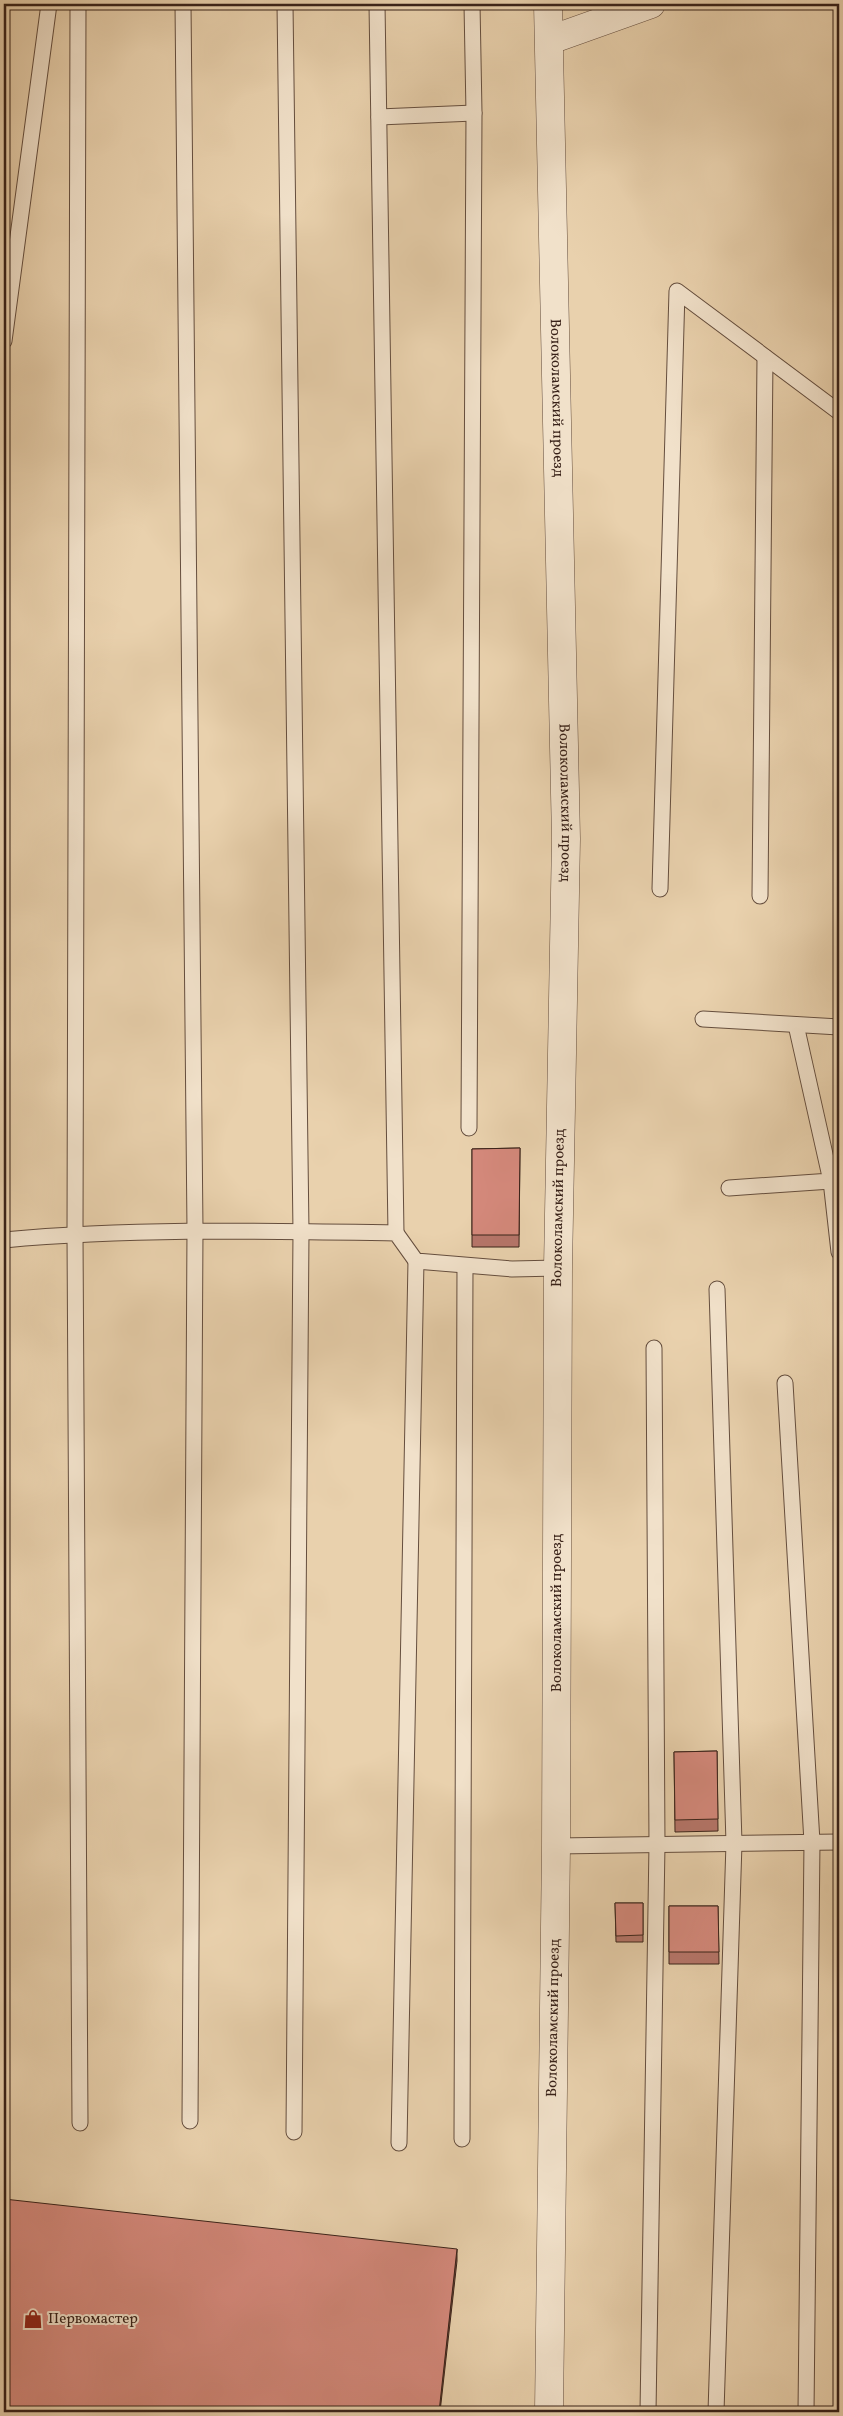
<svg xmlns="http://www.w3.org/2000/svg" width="843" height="2416" font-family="Vollkorn,serif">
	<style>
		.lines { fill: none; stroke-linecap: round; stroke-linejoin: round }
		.lane-casing { stroke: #654e3e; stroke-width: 17 }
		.street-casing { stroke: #654e3e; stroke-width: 29 }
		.lane { stroke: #f1e1ca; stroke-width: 15 }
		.street { stroke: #f1e1ca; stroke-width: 28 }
		.wall { fill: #b7766b; stroke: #392219 }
		.shaded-wall { fill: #956057; stroke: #392219 }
		.building { fill: #d5897c; stroke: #392219 }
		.labels { text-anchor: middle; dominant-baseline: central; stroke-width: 4; stroke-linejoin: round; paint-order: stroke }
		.street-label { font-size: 15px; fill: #392219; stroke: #f1e1ca }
		.poi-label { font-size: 15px; fill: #392219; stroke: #f1e1ca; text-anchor: start }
	</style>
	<rect width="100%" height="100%" fill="#e9d1ad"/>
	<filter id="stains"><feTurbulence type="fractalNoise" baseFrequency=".004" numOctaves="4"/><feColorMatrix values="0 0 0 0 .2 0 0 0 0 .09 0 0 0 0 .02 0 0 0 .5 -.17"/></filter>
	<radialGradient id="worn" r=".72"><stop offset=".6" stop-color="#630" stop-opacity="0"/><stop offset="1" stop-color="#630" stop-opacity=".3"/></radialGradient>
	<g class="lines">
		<g class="lane-casing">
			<g id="lane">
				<polyline points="78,4 75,1234 80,2123"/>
				<polyline points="183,4 195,1230 190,2121"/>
				<polyline points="285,4 301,1232 294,2132"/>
				<polyline points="377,4 396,1233"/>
				<polyline points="379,117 474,113"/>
				<polyline points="4,341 49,4"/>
				<polyline points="660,889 677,291 839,412"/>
				<polyline points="760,896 765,357"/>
				<polyline points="703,1019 839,1027"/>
				<polyline points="469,1128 474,113 472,4"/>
				<polyline points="839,1181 831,1181 839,1252"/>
				<polyline points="729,1188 831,1181 796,1025"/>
				<path d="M4,1240C134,1228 265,1231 396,1233L416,1261L512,1269L558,1268"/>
				<polyline points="785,1383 812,1842 806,2412"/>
				<polyline points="556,1846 839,1842"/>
				<polyline points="462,2139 465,1266"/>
				<polyline points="399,2143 416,1261"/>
				<polyline points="648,2412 657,1844 654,1348"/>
				<polyline points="716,2412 734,1843 717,1289"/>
			</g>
		</g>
		<g class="street-casing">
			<g id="street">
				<path id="s1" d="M548,4L566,839L558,1268L556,1846L549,2412"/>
				<polyline points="550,40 651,4"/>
			</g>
		</g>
		<use href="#lane" class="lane"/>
		<use href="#street" class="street"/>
	</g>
	<g class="wall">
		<polygon points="520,1148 519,1247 472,1247 472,1149"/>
		<polygon points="717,1751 718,1831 675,1832 674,1752"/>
		<polygon points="615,1903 643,1903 643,1942 616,1942"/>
		<polygon points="669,1906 718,1906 719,1964 669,1964"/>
	</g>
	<polygon class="shaded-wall" points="457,2249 457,2261 440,2412 439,2412"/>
	<g class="building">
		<polygon points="520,1148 519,1235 472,1235 472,1149"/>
		<polygon points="717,1751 718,1819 675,1820 674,1752"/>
		<polygon points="615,1903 643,1903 643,1935 616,1936"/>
		<polygon points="669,1906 718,1906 719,1952 669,1952"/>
		<polygon points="4,2199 457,2249 439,2412 4,2412"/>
	</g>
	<defs>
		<g id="shop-bare" transform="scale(1.5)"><path d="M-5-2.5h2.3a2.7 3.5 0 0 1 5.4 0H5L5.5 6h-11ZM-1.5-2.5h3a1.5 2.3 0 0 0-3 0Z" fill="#8f2418" stroke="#f1e1ca" stroke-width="2.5" paint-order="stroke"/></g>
	</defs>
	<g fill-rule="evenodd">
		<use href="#shop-bare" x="33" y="2319"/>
	</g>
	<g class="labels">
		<g class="street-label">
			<text stroke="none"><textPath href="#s1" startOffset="394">Волоколамский проезд</textPath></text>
			<text stroke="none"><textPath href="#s1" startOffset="799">Волоколамский проезд</textPath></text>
			<text transform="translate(559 1208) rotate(-89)">Волоколамский проезд</text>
			<text transform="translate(557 1613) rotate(-90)">Волоколамский проезд</text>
			<text transform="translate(554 2018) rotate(-89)">Волоколамский проезд</text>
		</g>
		<g class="poi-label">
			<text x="48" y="2319">Первомастер</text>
		</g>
	</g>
	<rect width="843" height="2416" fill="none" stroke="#e9d1ad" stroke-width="20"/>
	<rect x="5" y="5" width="833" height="2406" fill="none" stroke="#392219" stroke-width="2.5"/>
	<rect x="10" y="10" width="823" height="2396" fill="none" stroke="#392219"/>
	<rect width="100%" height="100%" filter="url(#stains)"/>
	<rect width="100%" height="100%" fill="url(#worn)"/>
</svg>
